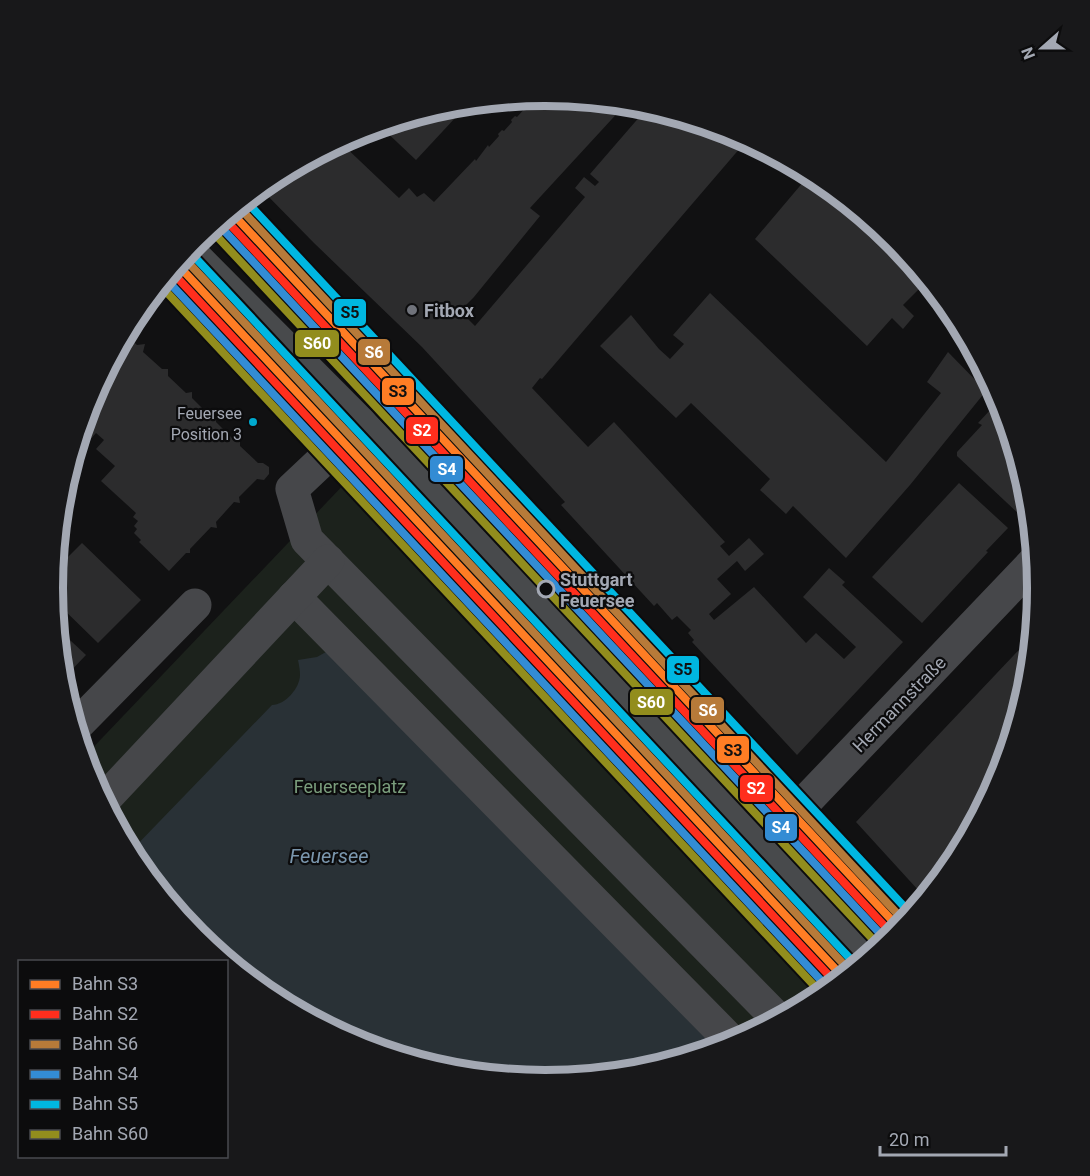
<svg xmlns="http://www.w3.org/2000/svg" width="1090" height="1176" font-family="Roboto,sans-serif">
	<style>
		.green { fill: #1c221c }
		.water { fill: #293136 }
		.building { fill: #2c2c2d }
		.lines { fill: none; stroke-linecap: round; stroke-linejoin: round }
		.minor { stroke: #46474a; stroke-width: 33 }
		.major { stroke: #484a4c; stroke-width: 33 }
		.rail-1-casing { stroke: #0c0c0d; stroke-width: 12 }
		.rail-2-casing { stroke: #0c0c0d; stroke-width: 12 }
		.rail-3-casing { stroke: #0c0c0d; stroke-width: 12 }
		.rail-4-casing { stroke: #0c0c0d; stroke-width: 12 }
		.rail-5-casing { stroke: #0c0c0d; stroke-width: 12 }
		.rail-6-casing { stroke: #0c0c0d; stroke-width: 12 }
		.rail-1 { stroke: #ff7d24; stroke-width: 8 }
		.rail-2 { stroke: #ff2e1d; stroke-width: 8 }
		.rail-3 { stroke: #b77a39; stroke-width: 8 }
		.rail-4 { stroke: #338cd4; stroke-width: 8 }
		.rail-5 { stroke: #00b7e1; stroke-width: 8 }
		.rail-6 { stroke: #928d1d; stroke-width: 8 }
		.poi-dot { fill: #70737b; stroke: #0c0c0d; stroke-width: 2 }
		.bus-dot { fill: #00a9ce; stroke: #0c0c0d; stroke-width: 2 }
		.stop-dot { fill: #0c0c0d; stroke: #a3a8b3; stroke-width: 3 }
		.labels { text-anchor: middle; dominant-baseline: central; stroke-width: 4.5; stroke-linejoin: round; paint-order: stroke }
		.bus-label { font-size: 16px; fill: #a3a8b3; stroke: #0c0c0d; text-anchor: end }
		.poi-label { font-size: 18px; font-weight: bold; fill: #a3a8b3; stroke: #0c0c0d; text-anchor: start }
		.stop-label { font-size: 18px; font-weight: bold; fill: #a3a8b3; stroke: #0c0c0d; text-anchor: start }
		.street-label { font-size: 18px; fill: #a3a8b3; stroke: #0c0c0d }
		.park-label { font-size: 18px; fill: #7a9d7c; stroke: #0c0c0d }
		.water-label { font-size: 20px; font-style: italic; fill: #7a96ad; stroke: #0c0c0d }
		.rim { fill: none; stroke: #a3a8b3; stroke-width: 8 }
		.line-badge { stroke: #0c0c0d; stroke-width: 2 }
		.badge-label { font-size: 16px; text-anchor: middle; font-weight: bold; fill: #fff }
		.pale-badge-label { font-size: 16px; text-anchor: middle; font-weight: bold; fill: #111 }
	</style>
	<rect width="100%" height="100%" fill="#111112"/>
	<polygon class="green" points="349,479 838,982 818,998 733,1043 641,1071 545,1080 449,1071 356,1043 271,997 197,936 135,861 90,776 84,757"/>
	<path class="water" d="M326,652L722,1047L641,1071L545,1080L449,1071L356,1043L271,997L197,936L135,861L130,852L272,705C285,705 300,688 300,675C300,670 299,665 298,660L317,657Z"/>
	<g class="building">
		<polygon points="536,96 545,96 632,104 626,110 623,107 530,208 540,216 474,297 460,311 475,326 585,197 575,188 584,177 595,186 599,182 590,174 648,107 734,133 747,140 542,379 540,378 532,388 588,447 614,422 725,542 720,546 729,556 749,538 764,554 745,571 737,561 717,579 731,594 709,614 714,620 754,587 806,643 816,633 844,659 856,647 803,597 829,568 845,582 842,585 903,642 797,755 692,642 694,640 688,633 691,630 677,616 672,620 657,603 654,606 561,505 565,502 422,347 314,243 260,188 272,178 340,142 399,198 409,188 417,197 424,193 434,202 475,159 476,161 488,145 489,147 499,136 498,134 502,130 504,131 512,122 511,120 515,116 517,117 527,106 526,104 530,100 532,101"/>
		<polygon points="469,103 416,160 380,126 449,105"/>
		<polygon points="810,174 819,179 867,218 904,253 927,281 903,305 914,316 903,329 892,318 867,346 755,239"/>
		<polygon points="710,293 886,462 941,393 927,382 948,352 986,391 910,485 846,558 793,506 786,514 760,490 770,479 691,403 676,418 600,346 631,315 659,349 670,359 684,344 673,335"/>
		<polygon points="125,334 137,345 145,344 143,352 162,369 168,369 168,376 186,393 192,392 192,398 209,415 216,415 216,422 233,439 240,439 240,446 258,463 263,463 269,467 269,474 264,480 257,479 239,497 240,503 234,502 216,522 217,528 211,527 190,549 190,553 186,553 169,571 139,542 141,540 134,533 137,529 134,526 138,521 133,517 136,513 101,481 115,466 96,449 104,440 96,433 89,441 80,432 90,399"/>
		<polygon points="992,408 1002,417 1005,414 1028,492 1030,507 1021,516 957,456 957,452 982,425 978,423"/>
		<polygon points="959,483 1008,528 986,551 988,552 922,623 872,577"/>
		<polygon points="82,543 141,600 98,643 54,600 53,588 56,552 65,560"/>
		<polygon points="56,627 86,655 62,680 58,647"/>
		<polygon points="1033,635 1028,684 1000,777 954,862 929,893 924,887 919,891 856,822"/>
		<polygon points="592,638 617,665 604,678 579,651"/>
	</g>
	<g class="lines">
		<g class="minor">
			<polyline points="361,424 292,489 307,540 778,1019"/>
			<polyline points="294,597 733,1043"/>
			<polyline points="75,727 195,605"/>
			<polyline points="103,801 328,561"/>
			<polyline points="762,847 1035,561"/>
		</g>
		<polyline class="major" points="188,250 361,424 868,957"/>
		<g class="rail-1-casing">
			<g id="rail-1">
				<polyline points="231,212 900,929"/>
				<polyline points="177,264 843,977"/>
			</g>
		</g>
		<g class="rail-2-casing">
			<g id="rail-2">
				<polyline points="224,218 893,935"/>
				<polyline points="171,271 836,983"/>
			</g>
		</g>
		<g class="rail-3-casing">
			<g id="rail-3">
				<polyline points="238,206 905,922"/>
				<polyline points="184,258 850,971"/>
			</g>
		</g>
		<g class="rail-4-casing">
			<g id="rail-4">
				<polyline points="218,224 887,941"/>
				<polyline points="165,278 829,989"/>
			</g>
		</g>
		<g class="rail-5-casing">
			<g id="rail-5">
				<polyline points="245,200 911,914"/>
				<polyline points="190,252 856,965"/>
			</g>
		</g>
		<g class="rail-6-casing">
			<g id="rail-6">
				<polyline points="211,230 880,947"/>
				<polyline points="160,285 822,994"/>
			</g>
		</g>
		<use href="#rail-1" class="rail-1"/>
		<use href="#rail-2" class="rail-2"/>
		<use href="#rail-3" class="rail-3"/>
		<use href="#rail-4" class="rail-4"/>
		<use href="#rail-5" class="rail-5"/>
		<use href="#rail-6" class="rail-6"/>
	</g>
	<circle class="poi-dot" cx="412" cy="310" r="6"/>
	<circle class="bus-dot" cx="253" cy="422" r="5"/>
	<circle class="stop-dot" cx="546" cy="589" r="8"/>
	<g class="labels">
		<g class="bus-label">
			<text x="242" y="413">Feuersee<tspan x="242" dy="21">Position 3</tspan></text>
		</g>
		<g class="poi-label">
			<text x="424" y="310">Fitbox</text>
		</g>
		<g class="stop-label">
			<text x="560" y="579">Stuttgart<tspan x="560" dy="21">Feuersee</tspan></text>
		</g>
		<g class="street-label">
			<text transform="translate(899 704) rotate(-46)">Hermannstraße</text>
		</g>
		<g class="park-label">
			<text x="350" y="786">Feuerseeplatz</text>
		</g>
		<g class="water-label">
			<text x="329" y="856">Feuersee</text>
		</g>
	</g>
	<path d="M0 0H1090V1176H0ZM63 588a482 482 0 1 1 964 0a482 482 0 1 1-964 0Z" fill="#18181a" fill-rule="evenodd"/>
	<path class="rim" d="M63 588a482 482 0 1 1 964 0a482 482 0 1 1-964 0Z"/>
	<g class="line-badge">
		<rect x="333" y="298" width="34" height="29" rx="6" fill="#00b7e1"/>
		<rect x="294" y="329" width="46" height="29" rx="6" fill="#928d1d"/>
		<rect x="357" y="338" width="34" height="28" rx="6" fill="#b77a39"/>
		<rect x="381" y="377" width="34" height="29" rx="6" fill="#ff7d24"/>
		<rect x="405" y="416" width="34" height="29" rx="6" fill="#ff2e1d"/>
		<rect x="429" y="455" width="35" height="28" rx="6" fill="#338cd4"/>
		<rect x="666" y="655" width="34" height="29" rx="6" fill="#00b7e1"/>
		<rect x="629" y="688" width="45" height="28" rx="6" fill="#928d1d"/>
		<rect x="690" y="696" width="35" height="28" rx="6" fill="#b77a39"/>
		<rect x="716" y="735" width="34" height="29" rx="6" fill="#ff7d24"/>
		<rect x="739" y="774" width="35" height="29" rx="6" fill="#ff2e1d"/>
		<rect x="764" y="813" width="34" height="29" rx="6" fill="#338cd4"/>
	</g>
	<g class="badge-label">
		<text x="317" y="349">S60</text>
		<text x="374" y="358">S6</text>
		<text x="422" y="436">S2</text>
		<text x="447" y="475">S4</text>
		<text x="651" y="708">S60</text>
		<text x="708" y="716">S6</text>
		<text x="756" y="794">S2</text>
		<text x="781" y="833">S4</text>
	</g>
	<g class="pale-badge-label">
		<text x="350" y="318">S5</text>
		<text x="398" y="397">S3</text>
		<text x="683" y="675">S5</text>
		<text x="733" y="756">S3</text>
	</g>
	<rect x="18" y="960" width="210" height="198" fill="#0c0c0d" stroke="#484a4f" stroke-width="1.5"/>
	<rect x="30" y="980" width="30" height="9" fill="#ff7d24" stroke="#484a4f" stroke-width="1.5"/>
	<text x="72" y="990" font-size="18" fill="#a3a8b3">Bahn S3</text>
	<rect x="30" y="1010" width="30" height="9" fill="#ff2e1d" stroke="#484a4f" stroke-width="1.5"/>
	<text x="72" y="1020" font-size="18" fill="#a3a8b3">Bahn S2</text>
	<rect x="30" y="1040" width="30" height="9" fill="#b77a39" stroke="#484a4f" stroke-width="1.5"/>
	<text x="72" y="1050" font-size="18" fill="#a3a8b3">Bahn S6</text>
	<rect x="30" y="1070" width="30" height="9" fill="#338cd4" stroke="#484a4f" stroke-width="1.5"/>
	<text x="72" y="1080" font-size="18" fill="#a3a8b3">Bahn S4</text>
	<rect x="30" y="1100" width="30" height="9" fill="#00b7e1" stroke="#484a4f" stroke-width="1.5"/>
	<text x="72" y="1110" font-size="18" fill="#a3a8b3">Bahn S5</text>
	<rect x="30" y="1130" width="30" height="9" fill="#928d1d" stroke="#484a4f" stroke-width="1.5"/>
	<text x="72" y="1140" font-size="18" fill="#a3a8b3">Bahn S60</text>
	<g transform="translate(1042 48) rotate(249)" stroke="#0c0c0d" stroke-width="4.5" paint-order="stroke">
	<path d="M0-4.5L10 22L0 15L-10 22Z" fill="#a3a8b3"/>
	<text y="-9" font-size="16" font-weight="bold" text-anchor="middle" fill="#a3a8b3">N</text>
	</g>
	<path d="M880 1146v9h126v-9" fill="none" stroke="#a3a8b3" stroke-width="3"/>
	<text x="889" y="1146" font-size="18" fill="#a3a8b3" stroke="#0c0c0d" stroke-width="4.5" paint-order="stroke">20 m</text>
</svg>
